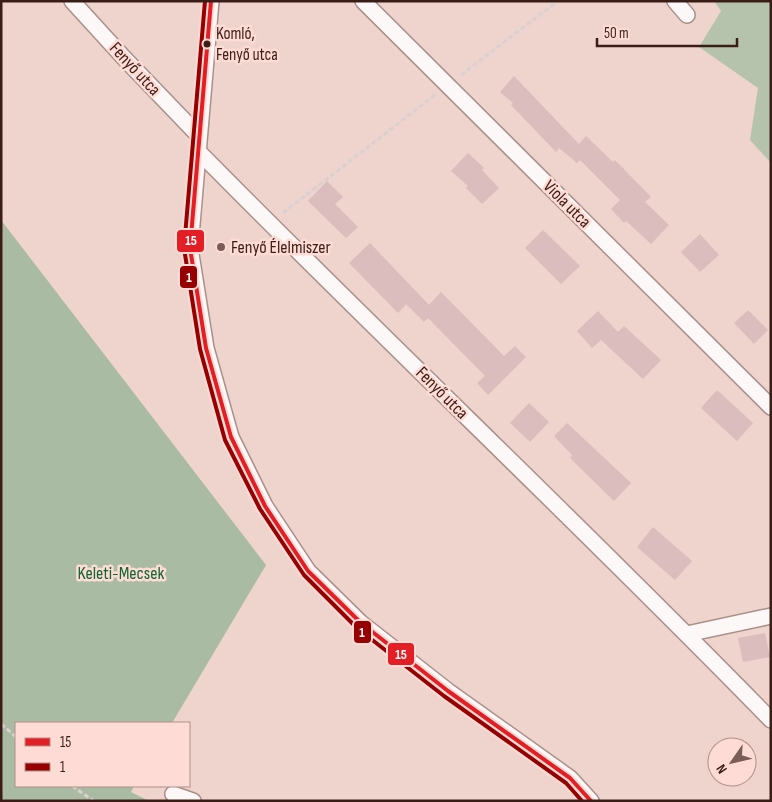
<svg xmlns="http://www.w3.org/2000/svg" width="772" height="802" font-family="'Sofia Sans Condensed',sans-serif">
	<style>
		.green { fill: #b5c3ac }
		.forest { fill: #a9bba2 }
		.building { fill: #dabdbc }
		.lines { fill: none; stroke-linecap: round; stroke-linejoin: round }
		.minor-casing { stroke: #aa908a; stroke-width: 18 }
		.path { stroke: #dad0cf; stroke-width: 3; stroke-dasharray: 5 2.5; stroke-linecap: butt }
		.minor { stroke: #fdf8f8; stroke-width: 15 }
		.bus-1-casing { stroke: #fedcd5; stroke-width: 8 }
		.bus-2-casing { stroke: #fedcd5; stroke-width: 8 }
		.bus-1 { stroke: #e31e24; stroke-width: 4 }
		.bus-2 { stroke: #970000; stroke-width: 4 }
		.bus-dot { fill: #3b1d17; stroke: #fedcd5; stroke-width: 2 }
		.poi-dot { fill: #7a5d57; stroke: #fedcd5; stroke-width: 2 }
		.labels { text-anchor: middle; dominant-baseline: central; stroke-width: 5; stroke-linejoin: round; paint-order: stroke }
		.bus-label { font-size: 17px; fill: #3b1d17; stroke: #fedcd5; text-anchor: start }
		.street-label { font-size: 18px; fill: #3b1d17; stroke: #fedcd5 }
		.poi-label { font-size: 18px; fill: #3b1d17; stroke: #fedcd5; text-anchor: start }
		.park-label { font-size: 18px; fill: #0c6733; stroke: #fedcd5 }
		.line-badge { stroke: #fedcd5; stroke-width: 2 }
		.badge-label { font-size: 14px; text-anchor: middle; font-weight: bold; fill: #fff }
	</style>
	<rect width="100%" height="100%" fill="#efd3cd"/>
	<polygon class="green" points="714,1 771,1 771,163 750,140 758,88 699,47 721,11"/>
	<polygon class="forest" points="1,220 266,565 172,723 16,723 16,786 134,786 131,792 149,801 1,801"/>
	<g class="building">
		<polygon points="514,76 579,144 586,136 613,162 615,160 651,197 645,202 669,225 651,244 626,221 624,223 611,209 620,200 580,160 577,163 559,148 556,152 511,105 513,103 500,92"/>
		<polygon points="468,153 484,168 482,170 499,188 482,204 466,188 468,186 451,171"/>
		<polygon points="327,181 343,197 335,204 358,227 346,238 308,201"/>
		<polygon points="543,230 580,266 561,284 525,248"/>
		<polygon points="700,234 719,255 700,272 681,252"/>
		<polygon points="370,243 429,305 441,292 504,356 515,346 526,357 488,395 477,383 485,376 428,318 424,322 406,304 398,313 349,263"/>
		<polygon points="748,310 768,330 754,344 734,323"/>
		<polygon points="598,311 618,332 624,326 661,360 643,379 601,340 592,348 577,331"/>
		<polygon points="717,390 753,423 737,441 701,408"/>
		<polygon points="529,403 549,422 530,442 510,423"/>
		<polygon points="567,423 631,483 614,501 570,458 572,455 554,436"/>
		<polygon points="653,527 692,561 675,580 637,547"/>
		<polygon points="765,633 770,657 743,662 738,638"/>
	</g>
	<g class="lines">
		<g class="minor-casing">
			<g id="minor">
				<polyline points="72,1 125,59 199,136"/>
				<polyline points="211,1 190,248 206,348 231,437 265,506 308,571 361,623 448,691 570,778 591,801"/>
				<polyline points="363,1 771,407"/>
				<polyline points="675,1 687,15"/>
				<path d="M198,151C387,343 583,527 771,720"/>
				<polyline points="687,634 771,616"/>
				<polyline points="173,794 193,801"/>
			</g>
		</g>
		<g class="path">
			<polyline points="461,75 558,1"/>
			<polyline points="283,213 436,94"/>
			<polyline points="1,724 16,737"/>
			<polyline points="72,786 94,801"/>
		</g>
		<use href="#minor" class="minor"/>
		<g class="bus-1-casing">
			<polyline id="bus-1" points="211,1 190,248 206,348 231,437 265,506 308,571 361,623 448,691 570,778 591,801"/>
		</g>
		<g class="bus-2-casing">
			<polyline id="bus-2" points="205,1 184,248 200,349 225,440 260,509 304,575 357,628 444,696 566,783 582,801"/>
		</g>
		<use href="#bus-1" class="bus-1"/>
		<use href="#bus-2" class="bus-2"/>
	</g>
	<circle class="bus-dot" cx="207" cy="44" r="4.5"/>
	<circle class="poi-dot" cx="221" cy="247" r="5"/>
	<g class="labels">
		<g class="bus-label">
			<text x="216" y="34">Komló,<tspan x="216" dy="21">Fenyő utca</tspan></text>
		</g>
		<g class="street-label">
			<text transform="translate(135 69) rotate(47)">Fenyő utca</text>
			<text transform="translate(567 204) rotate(45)">Viola utca</text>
			<text transform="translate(442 393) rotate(45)">Fenyő utca</text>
		</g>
		<g class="poi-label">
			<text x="231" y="247">Fenyő Élelmiszer</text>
		</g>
		<g class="park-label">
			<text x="121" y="573">Keleti-Mecsek</text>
		</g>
	</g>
	<g class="line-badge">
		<rect x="176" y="229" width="29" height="24" rx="5" fill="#e31e24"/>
		<rect x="179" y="265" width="19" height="24" rx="5" fill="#970000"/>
		<rect x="353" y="620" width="19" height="24" rx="5" fill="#970000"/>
		<rect x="387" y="642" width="28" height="24" rx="5" fill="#e31e24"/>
	</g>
	<g class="badge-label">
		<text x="191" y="245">15</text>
		<text x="189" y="282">1</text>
		<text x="362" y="637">1</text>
		<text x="401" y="659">15</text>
	</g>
	<rect width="772" height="802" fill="none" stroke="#3b1d17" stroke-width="5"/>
	<rect x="15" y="722" width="175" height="65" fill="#fedcd5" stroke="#b09089"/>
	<rect x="25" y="738" width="25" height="8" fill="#e31e24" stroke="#b09089"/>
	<text x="60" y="747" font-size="15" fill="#3b1d17">15</text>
	<rect x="25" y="763" width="25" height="8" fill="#970000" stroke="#b09089"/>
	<text x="60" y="772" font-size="15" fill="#3b1d17">1</text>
	<g transform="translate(732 762) rotate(236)"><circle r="24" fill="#fedcd5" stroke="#b09089"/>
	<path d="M0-4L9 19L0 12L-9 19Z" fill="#7a5d57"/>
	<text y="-8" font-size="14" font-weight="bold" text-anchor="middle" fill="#3b1d17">N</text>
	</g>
	<path d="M597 38v8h140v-8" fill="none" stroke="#3b1d17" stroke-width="2.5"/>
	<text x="604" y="38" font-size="15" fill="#3b1d17" stroke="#fedcd5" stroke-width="4" paint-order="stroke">50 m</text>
</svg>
